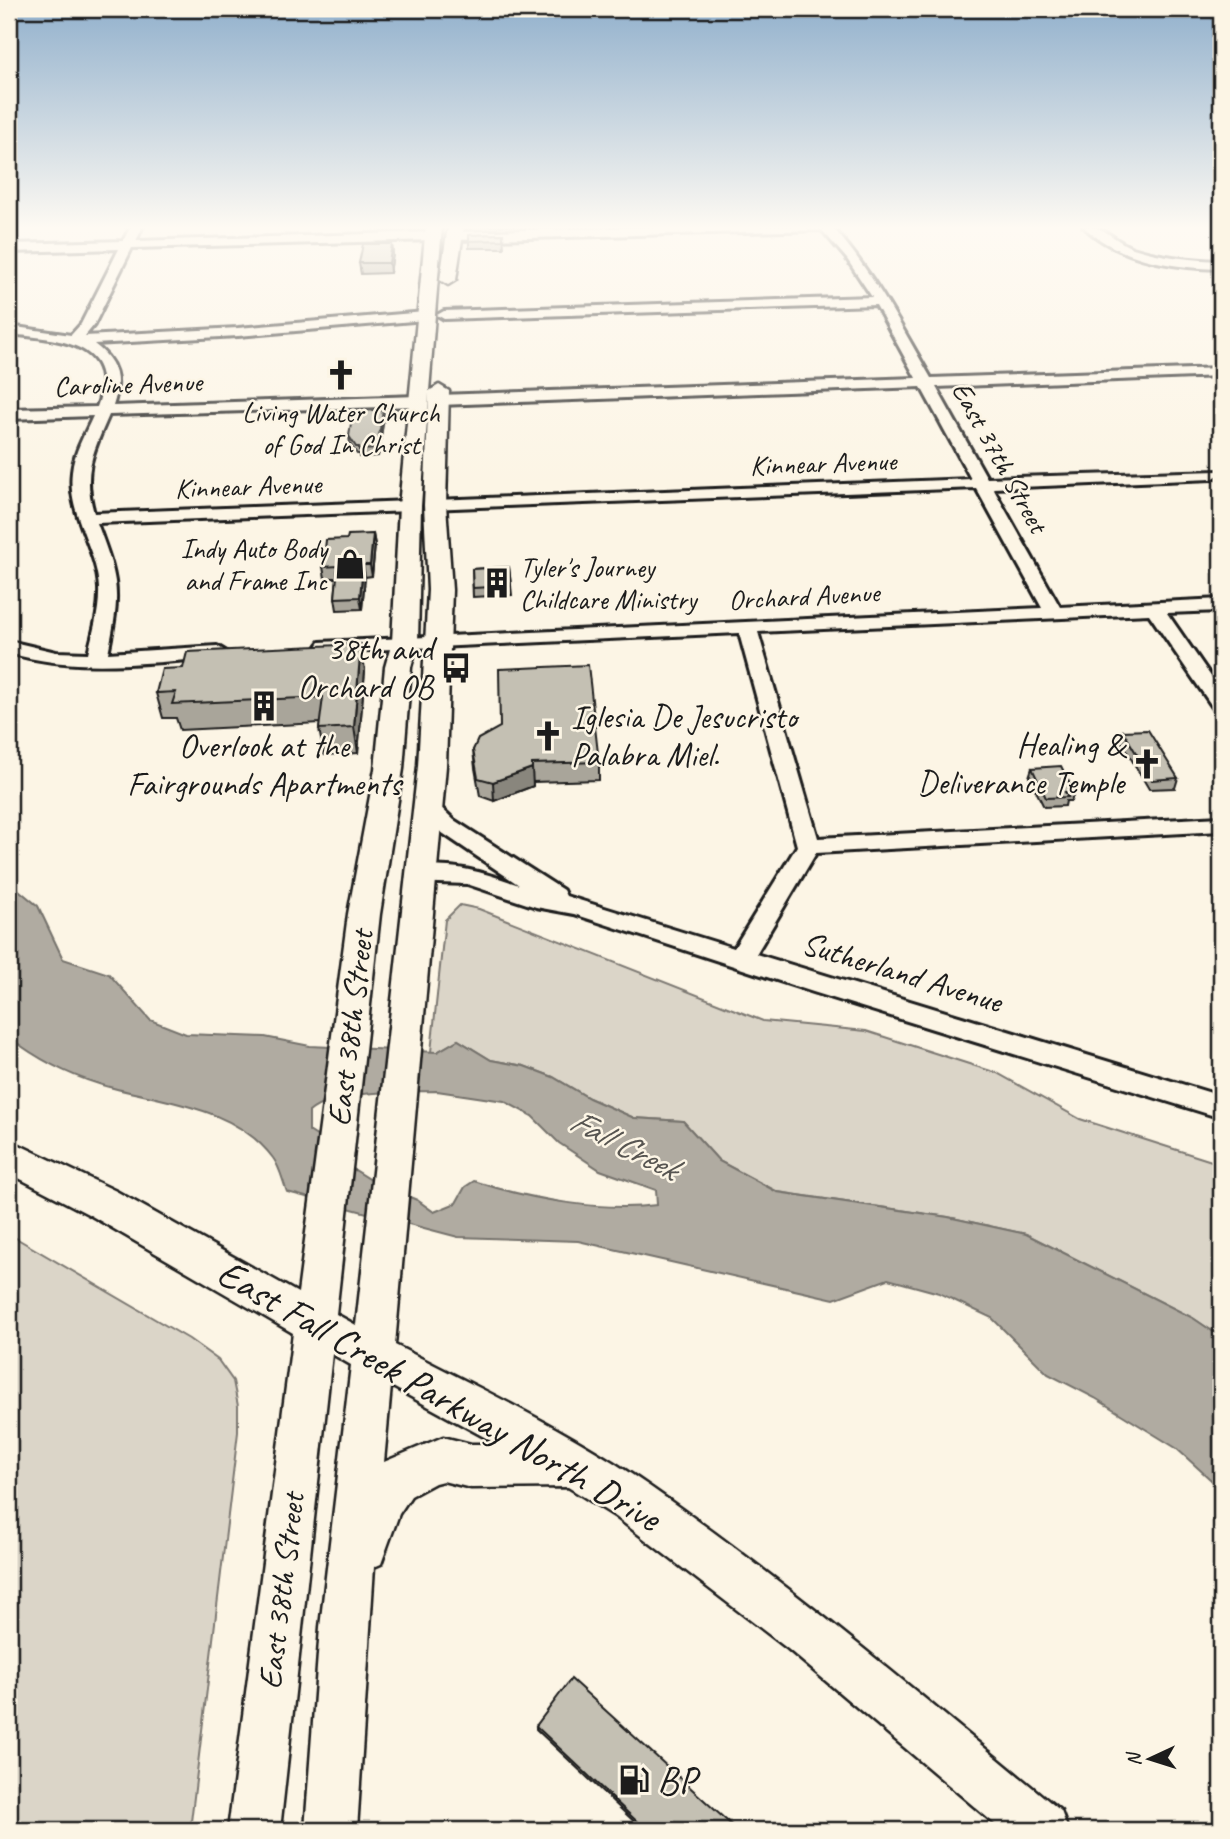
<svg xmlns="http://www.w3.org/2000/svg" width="1230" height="1839" font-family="Caveat,sans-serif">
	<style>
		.green { fill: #dbd5c8; stroke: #7c7872; stroke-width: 2 }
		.water { fill: #b0aba1; stroke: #75726c; stroke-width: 2; fill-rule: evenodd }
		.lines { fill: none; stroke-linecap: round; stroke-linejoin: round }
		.minor-casing { stroke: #1c1c1c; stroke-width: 6 }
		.major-casing { stroke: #1c1c1c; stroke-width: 5 }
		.minor { fill: #fcf5e5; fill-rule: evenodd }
		.major { fill: #fcf5e5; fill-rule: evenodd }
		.wall { fill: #a9a59a; stroke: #1c1c1c; stroke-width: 2 }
		.shaded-wall { fill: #89867d; stroke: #1c1c1c; stroke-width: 2 }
		.building { fill: #c4c0b3; stroke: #1c1c1c; stroke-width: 2 }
		.labels { text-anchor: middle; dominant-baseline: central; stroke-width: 5; stroke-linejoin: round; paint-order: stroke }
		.far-street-label { font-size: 28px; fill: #1c1c1c; stroke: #fcf5e5 }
		.far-poi-label { font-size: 28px; fill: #1c1c1c; stroke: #fcf5e5 }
		.poi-label { font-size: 33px; fill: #1c1c1c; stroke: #fcf5e5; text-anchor: end }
		.street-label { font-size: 33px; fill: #1c1c1c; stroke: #fcf5e5 }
		.water-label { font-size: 35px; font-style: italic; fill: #575551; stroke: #fcf5e5 }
		.near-street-label { font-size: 40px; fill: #1c1c1c; stroke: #fcf5e5 }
		.near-poi-label { font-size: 40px; fill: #1c1c1c; stroke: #fcf5e5; text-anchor: start }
	</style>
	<rect width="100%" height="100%" fill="#fcf5e5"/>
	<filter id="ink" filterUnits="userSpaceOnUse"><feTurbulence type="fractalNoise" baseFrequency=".0143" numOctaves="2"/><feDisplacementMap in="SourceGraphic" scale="14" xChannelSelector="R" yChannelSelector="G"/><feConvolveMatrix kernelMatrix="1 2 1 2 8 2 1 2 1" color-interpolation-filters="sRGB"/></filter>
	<g filter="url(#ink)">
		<g class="green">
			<polygon points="460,905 479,909 763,1021 866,1031 997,1073 1080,1119 1221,1164 1221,1337 1193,1318 1026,1234 948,1217 778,1192 719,1161 683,1121 634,1118 589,1098 553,1077 524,1066 491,1060 458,1040 437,1052 431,1052 445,920"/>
			<polygon points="9,1234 189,1339 218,1360 233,1381 238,1406 238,1432 190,1830 9,1830"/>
		</g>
		<path class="water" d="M9,882L38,906L63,959L109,974L150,1020L186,1034L265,1037L310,1046L437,1052L458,1040L491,1060L524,1066L553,1077L589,1098L634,1118L683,1121L719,1161L777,1192L948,1217L1026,1234L1193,1318L1221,1337V1489L1176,1448L1095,1398L1048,1374L992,1318L939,1293L888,1279L834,1299L578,1241L458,1237L287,1192C283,1182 280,1167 273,1158C233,1104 157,1102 99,1084C66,1074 36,1058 9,1037ZM437,1091L504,1101L532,1116L559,1143L600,1170L656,1190L657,1205C600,1212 528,1199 474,1181L465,1187L456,1203L434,1212L417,1200L376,1183L339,1160L329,1144L309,1131V1112C338,1089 400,1092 437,1091Z"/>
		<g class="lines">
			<g class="minor-casing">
				<g id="minor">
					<path d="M131,226H143L136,241L432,232L438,236L432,240L132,248L94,325L85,336L238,328L425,312L432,316L425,320L238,336L94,344C117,361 122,380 113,406L418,396L426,401L418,406L109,415C93,452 82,472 94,513L410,501L419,506L410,511L97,523C119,581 121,592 108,653L217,646L227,652L217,658C148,662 76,673 9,653V641L56,652L88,653C93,632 100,610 99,588C97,548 67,513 72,472C74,452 85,434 93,416L9,419V409L97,407C122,341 54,339 9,334V326L71,335L81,324L119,249L9,252V244L123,241Z"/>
					<path d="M687,226H836L834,229C874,274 901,326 931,378L1221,368V376L936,387L987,478L1218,471L1220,474L1212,479L993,488L1060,607L1221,599V611L1167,613L1221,691V711L1214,709L1149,614L758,632L818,838L1221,817V831L816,853L756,954L1221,1096V1118L813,992L574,914L536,907L467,884L411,882L407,876L411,870C448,860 485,873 519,885L438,830L416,807L419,802L427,800L435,802L454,820L563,890L566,896L734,948L797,846L739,633L327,652L320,650L317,646L320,642L1042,608L976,488L429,509L427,505L435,500L971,479L921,387L439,405L431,400L439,395L916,378L876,305L444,319L437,315L444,311L872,297L847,259L822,230L455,240L449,236L455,232Z"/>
					<path d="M1083,226C1107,226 1113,241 1133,248C1161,257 1192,260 1221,261V269C1175,268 1118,260 1083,226Z"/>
				</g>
			</g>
			<g class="major-casing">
				<g id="major">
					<path d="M426,226H442L429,391L439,385L449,391L446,505L452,590L446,766L395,1345C481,1389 570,1431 649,1486C793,1586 926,1700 1061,1811L1068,1830H1002L788,1649L616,1517L568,1487L471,1488L443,1481L435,1483L411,1496L399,1514L381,1564L374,1567L357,1830H305L320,1627L351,1365L332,1354L280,1830H228L293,1333L90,1215L9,1173V1140L116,1191L298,1293L348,914L375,769L385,667L392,642L399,506ZM429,393L424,505L428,590L418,766L356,1325L336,1314L380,914L403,769L411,667L418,642L421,506ZM391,1386L497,1444H471L443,1437L384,1462Z"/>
					<polygon points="448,226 464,226 456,280 448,285 440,280"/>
				</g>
			</g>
			<use href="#minor" class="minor"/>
			<use href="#major" class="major"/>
		</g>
		<g class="wall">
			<polygon points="470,226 530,226 530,228 470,230"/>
			<polygon points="503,234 504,248 469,248 469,235"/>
			<polygon points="392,244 393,254 390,273 361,274 359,263"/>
			<polygon points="383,410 384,417 378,456 360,457 360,454 357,454 350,444 349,436"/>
			<polygon points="373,534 375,545 372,576 365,577 362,609 337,610 335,598 337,578 325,578 323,567 347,539"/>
			<polygon points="509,567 512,595 473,597 472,569"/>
			<polygon points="365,670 358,753 324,755 319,729 320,723 180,730 176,718 163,718 156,693"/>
			<polygon points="1123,731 1178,778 1175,788 1149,789 1120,740"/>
			<polygon points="473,750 599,762 599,780 533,782 533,786 494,801 480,796 475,768"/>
			<polygon points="1032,768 1074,792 1071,801 1066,801 1065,806 1044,807 1029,777"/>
			<polygon points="536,1726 737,1830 643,1830 536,1729"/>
		</g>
		<g class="shaded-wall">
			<polygon points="392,244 393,254 390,273 389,263"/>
			<polygon points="383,410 384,417 378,456 377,449"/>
			<polygon points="373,534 375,545 372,576 370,565"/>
			<polygon points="363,565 365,577 362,609 360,597"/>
			<polygon points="361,644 365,670 358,753 354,727"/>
			<polygon points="532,768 533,786 494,801 493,782"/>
		</g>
		<g class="building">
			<polygon points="503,234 503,240 469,241 469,235"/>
			<polygon points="363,244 392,244 389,263 359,263"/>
			<polygon points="383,410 377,449 359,450 359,447 356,447 349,436 353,411"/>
			<polygon points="373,534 370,565 363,565 360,597 335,598 338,566 323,567 326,540 347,539 348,535"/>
			<polygon points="509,567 511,586 473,588 472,569"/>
			<polygon points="361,644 354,727 319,729 323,697 172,704 176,692 156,693 162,669 183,668 187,652"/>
			<polygon points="588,665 599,762 532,764 532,768 493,782 478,778 473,750 478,739 500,727 499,669"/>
			<polygon points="1148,730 1178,778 1152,780 1123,731"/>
			<polygon points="1061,766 1074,792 1065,792 1068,797 1046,798 1032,768"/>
			<polygon points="571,1679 737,1830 646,1830 536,1726"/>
		</g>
	</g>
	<linearGradient id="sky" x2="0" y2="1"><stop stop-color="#91b0cc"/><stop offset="0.47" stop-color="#fefaf3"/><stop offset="1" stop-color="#fefaf3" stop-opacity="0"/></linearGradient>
	<rect width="1230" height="484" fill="url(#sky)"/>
	<defs>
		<g id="church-bare" transform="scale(2.415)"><path d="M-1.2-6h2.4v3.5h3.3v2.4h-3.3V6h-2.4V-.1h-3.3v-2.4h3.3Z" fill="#1c1c1c" stroke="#fcf5e5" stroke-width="2.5" paint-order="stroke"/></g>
		<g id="shop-bare" transform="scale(2.415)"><path d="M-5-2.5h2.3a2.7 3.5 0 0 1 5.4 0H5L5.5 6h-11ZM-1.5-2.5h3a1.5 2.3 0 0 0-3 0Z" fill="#1c1c1c" stroke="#fcf5e5" stroke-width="2.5" paint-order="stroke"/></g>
		<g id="building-bare" transform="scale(2.415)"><path d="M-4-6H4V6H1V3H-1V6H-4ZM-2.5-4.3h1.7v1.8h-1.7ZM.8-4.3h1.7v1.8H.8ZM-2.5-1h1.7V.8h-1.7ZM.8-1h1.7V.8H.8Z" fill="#1c1c1c" stroke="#fcf5e5" stroke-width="2.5" paint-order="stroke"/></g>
		<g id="bus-bare" transform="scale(2.415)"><path d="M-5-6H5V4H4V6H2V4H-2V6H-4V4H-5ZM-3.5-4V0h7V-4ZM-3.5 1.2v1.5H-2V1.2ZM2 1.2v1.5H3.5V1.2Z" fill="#1c1c1c" stroke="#fcf5e5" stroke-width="2.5" paint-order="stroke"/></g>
		<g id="fuel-bare" transform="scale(2.415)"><path d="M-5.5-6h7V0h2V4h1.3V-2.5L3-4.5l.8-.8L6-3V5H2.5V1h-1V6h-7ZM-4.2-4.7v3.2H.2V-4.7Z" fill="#1c1c1c" stroke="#fcf5e5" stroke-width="2.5" paint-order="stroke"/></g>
	</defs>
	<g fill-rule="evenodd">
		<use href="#church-bare" x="341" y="375"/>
		<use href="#shop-bare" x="350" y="564"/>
		<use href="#building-bare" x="497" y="583"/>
		<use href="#bus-bare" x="456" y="668"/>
		<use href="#building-bare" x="264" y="706"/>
		<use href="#church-bare" x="548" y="736"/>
		<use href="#church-bare" x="1147" y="764"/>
		<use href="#fuel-bare" x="634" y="1780"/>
	</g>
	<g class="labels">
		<g class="far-street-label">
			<text transform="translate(128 384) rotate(-2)">Caroline Avenue</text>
			<text transform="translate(1000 457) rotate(61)">East 37th Street</text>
			<text transform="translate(823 463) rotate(-2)">Kinnear Avenue</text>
			<text transform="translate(248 486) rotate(-2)">Kinnear Avenue</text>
			<text transform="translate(804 596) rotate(-3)">Orchard Avenue</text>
		</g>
		<g class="far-poi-label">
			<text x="341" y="412">Living Water Church<tspan x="341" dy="32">of God In Christ</tspan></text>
			<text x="327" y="548" text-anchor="end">Indy Auto Body<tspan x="327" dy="32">and Frame Inc</tspan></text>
			<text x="520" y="567" text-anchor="start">Tyler's Journey<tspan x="520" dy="32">Childcare Ministry</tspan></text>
		</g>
		<g class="poi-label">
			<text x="433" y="649">38th and<tspan x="433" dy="38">Orchard OB</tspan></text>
			<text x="571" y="717" text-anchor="start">Iglesia De Jesucristo<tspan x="571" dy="38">Palabra Miel.</tspan></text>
			<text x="1124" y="745">Healing &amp;<tspan x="1124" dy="38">Deliverance Temple</tspan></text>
			<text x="264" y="746" text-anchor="middle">Overlook at the<tspan x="264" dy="38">Fairgrounds Apartments</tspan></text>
		</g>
		<g class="street-label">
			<text transform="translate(902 972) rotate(17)">Sutherland Avenue</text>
			<text transform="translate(350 1028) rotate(-83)">East 38th Street</text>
			<text transform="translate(281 1591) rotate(-83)">East 38th Street</text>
		</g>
		<g class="water-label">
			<text transform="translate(624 1144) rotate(27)">Fall Creek</text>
		</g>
		<g class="near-street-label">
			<text transform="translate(439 1395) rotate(30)">East Fall Creek Parkway North Drive</text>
		</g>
		<g class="near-poi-label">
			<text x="657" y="1780">BP</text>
		</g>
	</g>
	<rect width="1230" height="1839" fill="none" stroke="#fcf5e5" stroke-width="35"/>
	<rect x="18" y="18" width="1195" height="1804" fill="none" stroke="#1c1c1c" stroke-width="2.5" filter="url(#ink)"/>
	<g transform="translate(1150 1759) rotate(266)" stroke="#fcf5e5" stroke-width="5" paint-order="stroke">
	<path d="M0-5L12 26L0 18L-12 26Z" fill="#1c1c1c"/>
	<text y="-10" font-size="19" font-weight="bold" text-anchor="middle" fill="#1c1c1c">N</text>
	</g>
</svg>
